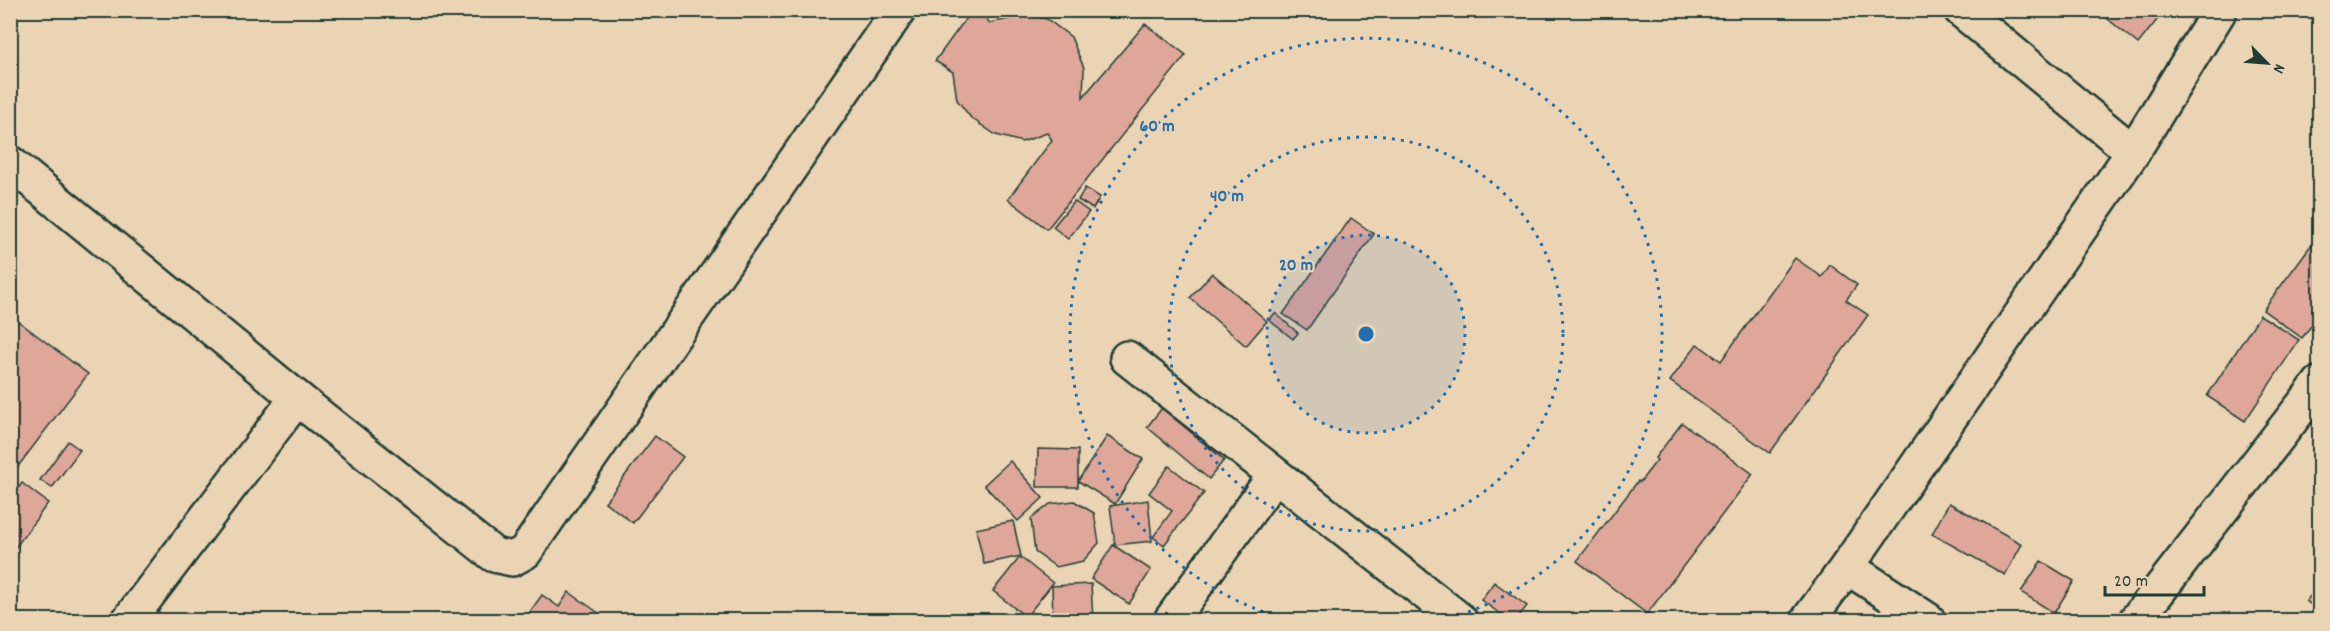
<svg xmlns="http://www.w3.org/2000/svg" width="2330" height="631" font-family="Dekko,sans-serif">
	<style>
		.building { fill: #dfa69a; stroke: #1f3d34; stroke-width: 1.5 }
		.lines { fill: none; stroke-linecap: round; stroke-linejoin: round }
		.minor-casing { stroke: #1f3d34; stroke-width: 38 }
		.minor { stroke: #ebd4b4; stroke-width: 33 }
		.ring { fill: none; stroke: #1f6fb2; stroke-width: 3; stroke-dasharray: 3 6 }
		.centre { fill: #1f6fb2; stroke: #ebd4b4; stroke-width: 3 }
		.ring-label { font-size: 18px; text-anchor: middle; font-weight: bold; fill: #1f6fb2; stroke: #ebd4b4; stroke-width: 4.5; stroke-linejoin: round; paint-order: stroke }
	</style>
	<rect width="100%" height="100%" fill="#ebd4b4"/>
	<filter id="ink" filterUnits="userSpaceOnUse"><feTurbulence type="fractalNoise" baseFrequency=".0167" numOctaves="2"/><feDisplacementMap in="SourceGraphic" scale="12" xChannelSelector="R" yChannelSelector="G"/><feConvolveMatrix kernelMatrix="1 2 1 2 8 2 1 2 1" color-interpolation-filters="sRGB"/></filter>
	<g filter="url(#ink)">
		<g class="building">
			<polygon points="972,10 978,10 990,23 1029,15 1047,19 1071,37 1084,68 1083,97 1145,24 1186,55 1047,229 1008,199 1052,140 1047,133 1022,142 996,135 971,118 957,100 953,72 935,61"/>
			<polygon points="2097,10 2165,10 2138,44"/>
			<polygon points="1085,188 1100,197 1093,209 1078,200"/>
			<polygon points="1074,201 1089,212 1068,239 1053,227"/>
			<polygon points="1351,218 1374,234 1307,330 1283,314"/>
			<polygon points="2320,233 2320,314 2302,338 2263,310"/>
			<polygon points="1795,258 1822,277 1830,265 1857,285 1846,300 1868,315 1770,453 1670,381 1697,344 1721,361"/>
			<polygon points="1212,273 1267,321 1246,346 1190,298"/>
			<polygon points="1275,313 1298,333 1293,339 1269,320"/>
			<polygon points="10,315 88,374 10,477"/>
			<polygon points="2260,315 2299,340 2245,421 2207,396"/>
			<polygon points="1162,408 1224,460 1209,479 1147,427"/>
			<polygon points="1682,423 1753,474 1647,614 1577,561 1638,481 1640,482 1657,460 1655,458"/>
			<polygon points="655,436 683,457 633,523 605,502"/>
			<polygon points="1107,436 1143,459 1115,504 1078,481"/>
			<polygon points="68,441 80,450 52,488 40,480"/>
			<polygon points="1038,449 1078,450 1078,487 1037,487"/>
			<polygon points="1010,461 1043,498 1018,521 984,485"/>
			<polygon points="1169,466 1204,493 1164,545 1153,537 1172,511 1149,493"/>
			<polygon points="22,483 48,503 10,555 10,499"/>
			<polygon points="1148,500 1152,541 1115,545 1110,506"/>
			<polygon points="1074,501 1094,513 1099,543 1083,561 1056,567 1035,552 1031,519 1050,504"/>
			<polygon points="1949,503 2022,544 2005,575 1932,534"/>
			<polygon points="1013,521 1021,556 984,564 976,529"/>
			<polygon points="1113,545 1151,570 1129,604 1091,579"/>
			<polygon points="1020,557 1053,583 1026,617 993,591"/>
			<polygon points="2041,561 2074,581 2054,613 2021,592"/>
			<polygon points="1494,582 1527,606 1516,620 1509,620 1481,600"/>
			<polygon points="1091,584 1093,620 1053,620 1052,586"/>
			<polygon points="2320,585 2320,611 2306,601"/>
			<polygon points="569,592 603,616 599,620 524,620 542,595 559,607"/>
		</g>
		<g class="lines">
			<g class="minor-casing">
				<g id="minor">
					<polyline points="1961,10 2133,152"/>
					<polyline points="10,163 297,398 494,555 512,559 525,552 899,10"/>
					<polyline points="1127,358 1460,620"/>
					<polyline points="1847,567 1928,620"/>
					<polyline points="129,620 297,398"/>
					<polyline points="1171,620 1275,475"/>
					<polyline points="1808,620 1847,567 2133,152 2220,10"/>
					<polyline points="2136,620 2320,383"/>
				</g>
			</g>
			<use href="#minor" class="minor"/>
		</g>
	</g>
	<circle cx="1366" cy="334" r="99" fill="#1f6fb2" fill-opacity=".12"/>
	<g class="ring">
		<circle cx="1366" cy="334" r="99"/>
		<circle cx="1366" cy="334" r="197"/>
		<path d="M1289 620A296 296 0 1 1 1443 620"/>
	</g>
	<circle cx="1366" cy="334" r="9" class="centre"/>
	<g class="ring-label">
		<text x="1157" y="131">60 m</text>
		<text x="1227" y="201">40 m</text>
		<text x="1296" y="270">20 m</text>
	</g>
	<rect width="2330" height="631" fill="none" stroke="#ebd4b4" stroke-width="36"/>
	<rect x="18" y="18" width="2294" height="595" fill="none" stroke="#1f3d34" stroke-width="2" filter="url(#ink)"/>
	<g transform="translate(2267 63) rotate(115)" stroke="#ebd4b4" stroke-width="4.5" paint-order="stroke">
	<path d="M0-4.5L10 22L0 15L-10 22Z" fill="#1f3d34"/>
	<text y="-9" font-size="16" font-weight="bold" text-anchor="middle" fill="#1f3d34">N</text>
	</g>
	<path d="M2105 586v9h99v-9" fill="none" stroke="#1f3d34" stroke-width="3"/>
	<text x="2114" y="586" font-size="18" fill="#1f3d34" stroke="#ebd4b4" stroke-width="4.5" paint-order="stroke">20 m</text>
</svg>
